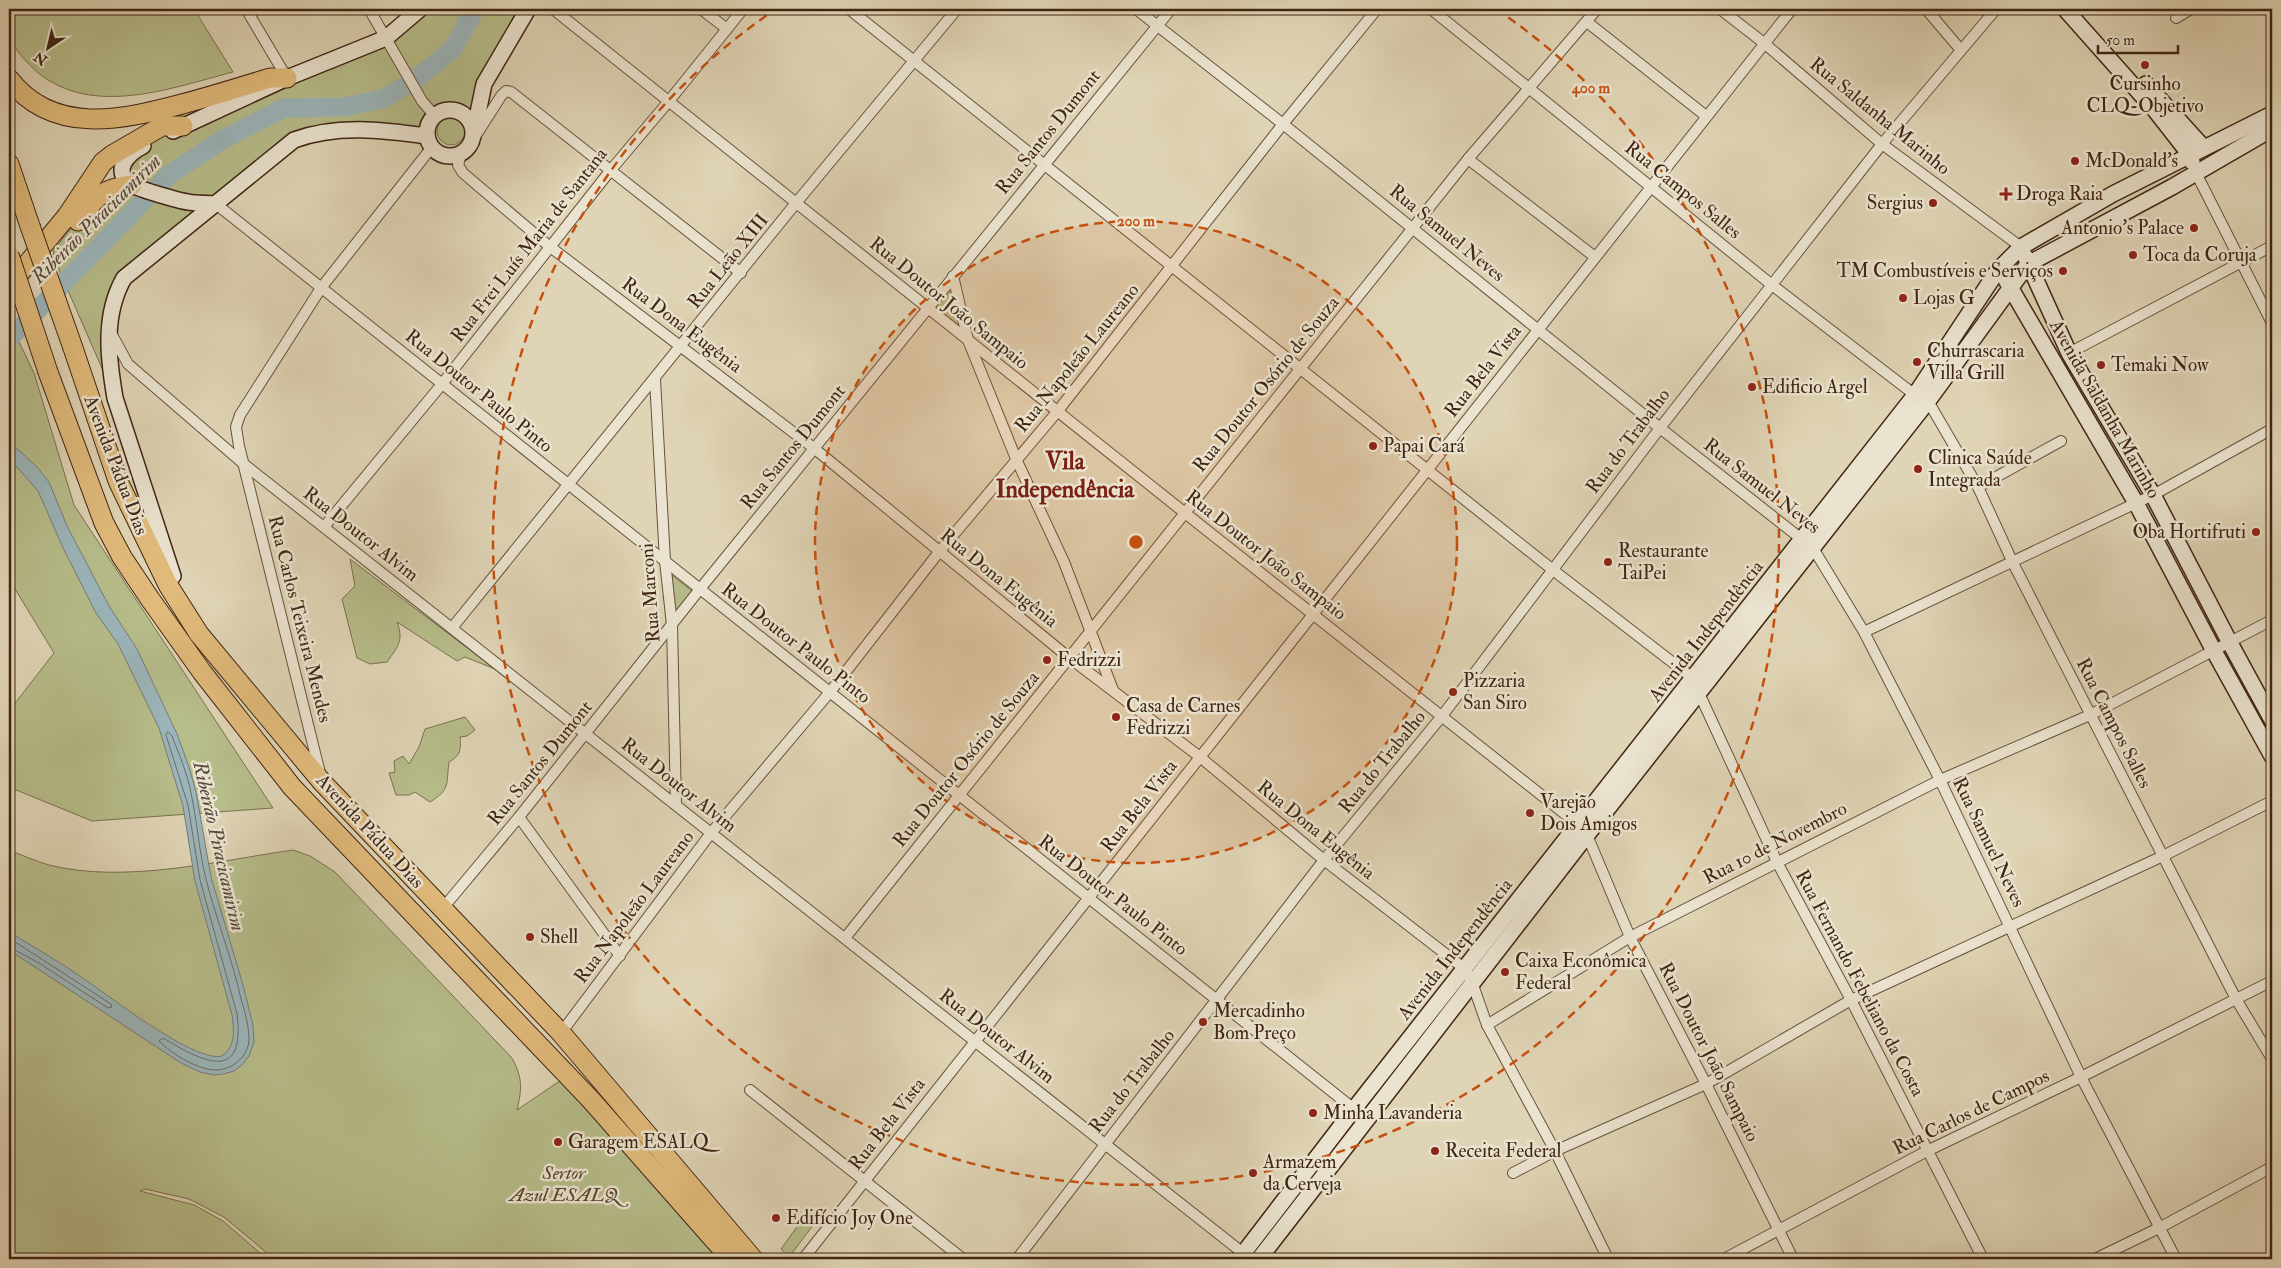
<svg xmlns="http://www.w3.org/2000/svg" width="2281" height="1268" font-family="'IM FELL Double Pica',serif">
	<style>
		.green { fill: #b6bc8a; stroke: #7b704e }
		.water { fill: #9bb5ba; stroke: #777b77 }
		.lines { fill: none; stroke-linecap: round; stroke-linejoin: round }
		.shore { stroke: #6e6d66; stroke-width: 1 }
		.river { stroke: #9bb5ba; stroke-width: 19 }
		.street-casing { stroke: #68513c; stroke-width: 12 }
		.secondary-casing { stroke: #402513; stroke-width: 18 }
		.highway-casing { stroke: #402513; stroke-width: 21 }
		.street { stroke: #eae3cf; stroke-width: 10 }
		.secondary { stroke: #eae3cf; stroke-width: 15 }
		.highway { stroke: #e0ba7a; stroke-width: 19 }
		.highway-bridge-casing { stroke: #402513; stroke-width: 21; stroke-linecap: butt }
		.highway-bridge { stroke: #e0ba7a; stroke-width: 19 }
		.ring { fill: none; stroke: #c64f0d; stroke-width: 2.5; stroke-dasharray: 9 6 }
		.poi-dot { fill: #8f2418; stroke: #eae3cf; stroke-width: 2 }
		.labels { text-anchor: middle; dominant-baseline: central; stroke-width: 5; stroke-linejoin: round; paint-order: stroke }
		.poi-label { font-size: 19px; fill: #402513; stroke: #eae3cf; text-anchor: start }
		.street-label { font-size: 19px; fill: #402513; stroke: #eae3cf }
		.park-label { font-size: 19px; font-style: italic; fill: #58432b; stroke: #eae3cf }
		.water-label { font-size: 20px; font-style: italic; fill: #57493d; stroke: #eae3cf }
		.district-label { font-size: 24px; font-weight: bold; fill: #7a1f14; stroke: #eae3cf }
		.centre { fill: #c64f0d; stroke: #eae3cf; stroke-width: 2.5 }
		.ring-label { font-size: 15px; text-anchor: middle; font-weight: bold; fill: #c64f0d; stroke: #eae3cf; stroke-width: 5; stroke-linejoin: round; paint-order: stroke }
	</style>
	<rect width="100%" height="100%" fill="#dfd4b5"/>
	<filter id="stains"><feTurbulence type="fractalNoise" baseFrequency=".004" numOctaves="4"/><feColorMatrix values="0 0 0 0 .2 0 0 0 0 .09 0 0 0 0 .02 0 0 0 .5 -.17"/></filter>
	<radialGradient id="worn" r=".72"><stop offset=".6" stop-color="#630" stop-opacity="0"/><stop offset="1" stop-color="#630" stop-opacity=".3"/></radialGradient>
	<g class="green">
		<path d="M9,9H194L233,72C171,88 93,118 37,72C27,63 14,49 9,36C7,28 9,17 9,9Z"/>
		<polygon points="420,9 529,9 484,84 473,133 469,119 449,110 435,116 427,136 315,132 115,294 115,398 56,263 53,251 91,203 109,188 123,170 128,155 183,126 386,38"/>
		<circle cx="451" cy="131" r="14"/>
		<polygon points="952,287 963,329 934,307"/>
		<polygon points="9,321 34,373 74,505 273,808 92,821 9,787 9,711 54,653 9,579"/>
		<path d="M350,559L495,669L465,657L457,661L397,622C404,640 398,647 387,662L370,664L357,658L342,599L355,586Z"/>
		<polygon points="669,573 692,591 676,613"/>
		<path d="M465,717L475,730L467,736L460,737C461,750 461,755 449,762C446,784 451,789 430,802L415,792L409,795H396L389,773L395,772L394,761L403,756L409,764L419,747L425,729Z"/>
		<path d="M9,850C22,855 35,861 49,865C125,884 216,861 293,850L310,856L335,872L512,1058C523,1079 522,1088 517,1110L567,1076L729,1259H274L224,1217L189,1199L145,1189L140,1191L194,1205L223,1221L267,1259H9Z"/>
		<polygon points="805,1216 814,1224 789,1257 781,1249"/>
	</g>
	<g class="water">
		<polygon points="25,315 29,327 9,352 9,334"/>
		<path d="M9,441L37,467L49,482L67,526L109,606L137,649L177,734L189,767L196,792L211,877L243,985L253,1025L254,1042L249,1056L242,1065L234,1071L223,1074L214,1075L200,1072L181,1063L9,950V932C35,948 62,963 87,981C112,998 195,1063 222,1056C236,1046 234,1031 232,1015L195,881L183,806L159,728L118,644L96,613L64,550L38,491L9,458Z"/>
	</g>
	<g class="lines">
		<g class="shore">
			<path d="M168,732L172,736C179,754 187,773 191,793C197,821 199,851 206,879C216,919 232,958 241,999C245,1012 249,1026 249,1040C248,1057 232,1070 216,1070C198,1070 172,1054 159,1041L163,1038C200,1060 246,1086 237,1014L200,880L188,805L166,735Z"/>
			<polyline points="9,938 111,1004 112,1007 108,1008 39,963 9,947"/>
		</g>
		<polyline class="river" points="9,339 170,174 222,140 284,108 345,107 382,99 411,83 452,50 475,9"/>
		<g class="street-casing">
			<g id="street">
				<polyline points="246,9 287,78"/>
				<polyline points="369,9 422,101 435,116"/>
				<polyline points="553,9 1185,513 1579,825 1587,835 1630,937 1706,1084 1793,1259"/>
				<polyline points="701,9 727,29"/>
				<polyline points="849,9 1553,570 1694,679"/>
				<polyline points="1136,9 1283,124 1660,428 1813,548 1864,632 1940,780 2081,1077 2176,1259"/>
				<polyline points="1431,9 1772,285 1915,395"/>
				<polyline points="1720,9 1764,43 1882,144 2021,247"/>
				<polyline points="1926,9 1960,49"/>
				<polyline points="2176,18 2191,9"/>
				<polyline points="1587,22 1706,116"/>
				<polyline points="471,143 501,96 506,91 511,92 741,273"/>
				<polyline points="461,154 458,165 463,173 549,246 815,449 1067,656 1200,757 1324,860 1465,969 1473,985 1487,1025 1555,1151 1608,1259"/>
				<polyline points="1468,159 1595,257"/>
				<polyline points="2196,173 2272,323"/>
				<polyline points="216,204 1354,1109"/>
				<polyline points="953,276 968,340 1017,461 1064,562 1113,690"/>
				<polyline points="110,331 128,364 245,465 1243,1253"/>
				<polyline points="2069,353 2272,246"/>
				<polyline points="655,379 665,561 672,625 676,805"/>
				<polyline points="1928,401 1978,487 2013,563 2236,999 2272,1059"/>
				<polyline points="1978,487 2061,441"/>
				<polyline points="324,527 442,384 610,171 669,101 743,9"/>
				<polyline points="452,628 796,203 957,9"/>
				<polyline points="1864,632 2153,495 2272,429"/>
				<polyline points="1699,693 1777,862 1851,1000 1983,1259"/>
				<polyline points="320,773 239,446 236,427 240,415 321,288 432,147"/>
				<polyline points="519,817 620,956"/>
				<polyline points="443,908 519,817 700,589 1171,9"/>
				<polyline points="845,938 1468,159 1597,9"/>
				<polyline points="1487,1025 1630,937 1940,780 2090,715 2272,620"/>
				<polyline points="561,1033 711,833 830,692 939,552 1057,412 1283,124 1377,9"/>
				<polyline points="750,1090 963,1259"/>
				<polyline points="1513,1173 1555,1151 1706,1084 1851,1000 2163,856 2272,801"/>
				<polyline points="803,1259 1792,9"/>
				<polyline points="1017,1259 1324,860 1442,716 1660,428 1882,144 1996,9"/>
				<polyline points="1724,1259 1927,1151 2081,1077 2272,981"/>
				<polyline points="2095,1259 2159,1228 2272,1167"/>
			</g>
		</g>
		<g class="secondary-casing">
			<g id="secondary">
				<polyline points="2065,9 2154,109 2190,155 2192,162"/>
				<polyline points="2146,84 2204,148"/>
				<circle cx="450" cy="133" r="23"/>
				<polyline points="173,131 287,78 386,38 420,9"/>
				<polyline points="474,132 484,84 528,9"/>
				<path d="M143,146C129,153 110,171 132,185C139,189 179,201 188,202C197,204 207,203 216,204"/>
				<polyline points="2025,256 2069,353 2153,495 2230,643 2272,720"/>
				<polyline points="2006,280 2136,503 2214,651 2272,756"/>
				<path d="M173,576L115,398C108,357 103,315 124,278L294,140C337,124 383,130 427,136"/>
				<polyline points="1239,1259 1354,1109 1915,395 1998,270 2021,247 2113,194 2272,114"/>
				<polyline points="1259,1259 1587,835 1928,401 2028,264 2172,187 2272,129"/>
			</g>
		</g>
		<g class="highway-casing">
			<g id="highway">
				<path d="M9,79C53,136 122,120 182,104C212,96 241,87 270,78H287"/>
				<polyline points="9,164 30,226"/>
				<path d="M78,221C96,197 100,189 132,185"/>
				<polyline points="9,286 67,216 103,162 112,155 162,126 183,126"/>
				<polyline points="73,348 118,481 168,585 199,634 322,782 561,1033 753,1259"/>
				<polyline points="48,372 104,523 122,557 150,599 202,672 292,787 591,1100 731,1259"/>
			</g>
		</g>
		<use href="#street" class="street"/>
		<use href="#secondary" class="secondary"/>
		<use href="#highway" class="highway"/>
		<g class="highway-bridge-casing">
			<g id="highway-bridge">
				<polyline points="30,226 73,348"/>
				<polyline points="9,255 48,372"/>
			</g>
		</g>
		<use href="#highway-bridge" class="highway-bridge"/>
	</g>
	<circle cx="1136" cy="542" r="321" fill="#c64f0d" fill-opacity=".12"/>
	<g class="ring">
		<circle cx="1136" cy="542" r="321"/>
		<path d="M1496 9A643 643 0 1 1 776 9"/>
	</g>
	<g class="poi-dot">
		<circle cx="2145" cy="65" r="5"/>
		<circle cx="2075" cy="161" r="5"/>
		<path d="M2003.5 186.5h5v5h5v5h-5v5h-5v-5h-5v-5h5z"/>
		<circle cx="1933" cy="203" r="5"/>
		<circle cx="2194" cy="228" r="5"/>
		<circle cx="2133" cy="255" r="5"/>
		<circle cx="2063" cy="271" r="5"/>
		<circle cx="1903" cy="298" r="5"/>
		<circle cx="1917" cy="362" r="5"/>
		<circle cx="2101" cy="365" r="5"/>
		<circle cx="1752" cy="387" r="5"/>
		<circle cx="1373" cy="446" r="5"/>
		<circle cx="1918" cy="469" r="5"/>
		<circle cx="2256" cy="532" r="5"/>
		<circle cx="1608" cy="562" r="5"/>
		<circle cx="1047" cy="660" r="5"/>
		<circle cx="1453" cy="692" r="5"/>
		<circle cx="1116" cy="717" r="5"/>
		<circle cx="1530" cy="813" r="5"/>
		<circle cx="530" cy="937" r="5"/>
		<circle cx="1505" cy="972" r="5"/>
		<circle cx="1203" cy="1022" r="5"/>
		<circle cx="1313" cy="1113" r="5"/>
		<circle cx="558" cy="1142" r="5"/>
		<circle cx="1435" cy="1151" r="5"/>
		<circle cx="1253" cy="1173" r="5"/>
		<circle cx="776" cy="1218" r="5"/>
	</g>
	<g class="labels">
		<g class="poi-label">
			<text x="2145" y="84" text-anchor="middle">Cursinho<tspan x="2145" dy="22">CLQ-Objetivo</tspan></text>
			<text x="2085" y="161">McDonald's</text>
			<text x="2016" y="194">Droga Raia</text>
			<text x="1923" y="203" text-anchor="end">Sergius</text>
			<text x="2184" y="228" text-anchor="end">Antonio's Palace</text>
			<text x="2143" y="255">Toca da Coruja</text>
			<text x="2053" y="271" text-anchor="end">TM Combustíveis e Serviços</text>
			<text x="1913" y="298">Lojas G</text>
			<text x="1927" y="351">Churrascaria<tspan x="1927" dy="22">Villa Grill</tspan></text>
			<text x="2111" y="365">Temaki Now</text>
			<text x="1762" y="387">Edificio Argel</text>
			<text x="1383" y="446">Papai Cará</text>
			<text x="1928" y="458">Clinica Saúde<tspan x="1928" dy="22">Integrada</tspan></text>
			<text x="2246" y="532" text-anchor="end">Oba Hortifruti</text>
			<text x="1618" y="551">Restaurante<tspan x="1618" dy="22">TaiPei</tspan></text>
			<text x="1057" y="660">Fedrizzi</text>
			<text x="1463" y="681">Pizzaria<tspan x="1463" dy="22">San Siro</tspan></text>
			<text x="1126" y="706">Casa de Carnes<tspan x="1126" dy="22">Fedrizzi</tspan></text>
			<text x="1540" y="802">Varejão<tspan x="1540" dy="22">Dois Amigos</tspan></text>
			<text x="540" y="937">Shell</text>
			<text x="1515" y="961">Caixa Econômica<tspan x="1515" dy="22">Federal</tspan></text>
			<text x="1213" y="1011">Mercadinho<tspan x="1213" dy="22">Bom Preço</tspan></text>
			<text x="1323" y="1113">Minha Lavanderia</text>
			<text x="568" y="1142">Garagem ESALQ</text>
			<text x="1445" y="1151">Receita Federal</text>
			<text x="1263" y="1162">Armazem<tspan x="1263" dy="22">da Cerveja</tspan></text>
			<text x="786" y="1218">Edifício Joy One</text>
		</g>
		<g class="street-label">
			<text transform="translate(1880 116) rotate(39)">Rua Saldanha Marinho</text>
			<text transform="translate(1048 132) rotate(-51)">Rua Santos Dumont</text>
			<text transform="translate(1683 190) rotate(39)">Rua Campos Salles</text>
			<text transform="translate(1447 233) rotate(39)">Rua Samuel Neves</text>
			<text transform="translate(529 245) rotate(-52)">Rua Frei Luís Maria de Santana</text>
			<text transform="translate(728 261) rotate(-51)">Rua Leão XIII</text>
			<text transform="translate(949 303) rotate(39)">Rua Doutor João Sampaio</text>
			<text transform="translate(682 325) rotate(37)">Rua Dona Eugênia</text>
			<text transform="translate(1077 358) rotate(-51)">Rua Napoleão Laureano</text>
			<text transform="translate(1483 371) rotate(-52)">Rua Bela Vista</text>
			<text transform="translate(1266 384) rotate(-51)">Rua Doutor Osório de Souza</text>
			<text transform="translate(479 391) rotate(39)">Rua Doutor Paulo Pinto</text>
			<text transform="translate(2105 409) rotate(60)">Avenida Saldanha Marinho</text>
			<text transform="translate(1628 441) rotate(-53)">Rua do Trabalho</text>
			<text transform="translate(793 447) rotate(-51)">Rua Santos Dumont</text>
			<text transform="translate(116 465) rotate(69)">Avenida Pádua Dias</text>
			<text transform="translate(1762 486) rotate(38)">Rua Samuel Neves</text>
			<text transform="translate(361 534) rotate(38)">Rua Doutor Alvim</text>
			<text transform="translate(1266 555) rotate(38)">Rua Doutor João Sampaio</text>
			<text transform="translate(999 578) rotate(39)">Rua Dona Eugênia</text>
			<text transform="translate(650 593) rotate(-94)">Rua Marconi</text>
			<text transform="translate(300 619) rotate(76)">Rua Carlos Teixeira Mendes</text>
			<text transform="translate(1706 631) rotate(-52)">Avenida Independência</text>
			<text transform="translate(796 643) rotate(38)">Rua Doutor Paulo Pinto</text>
			<text transform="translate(2114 723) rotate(63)">Rua Campos Salles</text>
			<text transform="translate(966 759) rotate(-51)">Rua Doutor Osório de Souza</text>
			<text transform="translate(1382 762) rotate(-51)">Rua do Trabalho</text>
			<text transform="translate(540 763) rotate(-51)">Rua Santos Dumont</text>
			<text transform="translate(679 785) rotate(38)">Rua Doutor Alvim</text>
			<text transform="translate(1139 806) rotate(-52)">Rua Bela Vista</text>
			<text transform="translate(1316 830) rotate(39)">Rua Dona Eugênia</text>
			<text transform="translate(370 831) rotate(47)">Avenida Pádua Dias</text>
			<text transform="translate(1989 842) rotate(64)">Rua Samuel Neves</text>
			<text transform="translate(1775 843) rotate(-27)">Rua 10 de Novembro</text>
			<text transform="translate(1113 895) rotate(38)">Rua Doutor Paulo Pinto</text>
			<text transform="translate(634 907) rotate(-53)">Rua Napoleão Laureano</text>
			<text transform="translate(1455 949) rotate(-52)">Avenida Independência</text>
			<text transform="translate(1860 983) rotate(62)">Rua Fernando Febeliano da Costa</text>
			<text transform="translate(997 1036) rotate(38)">Rua Doutor Alvim</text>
			<text transform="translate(1709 1052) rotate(63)">Rua Doutor João Sampaio</text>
			<text transform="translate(1132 1081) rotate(-52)">Rua do Trabalho</text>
			<text transform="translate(1971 1112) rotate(-26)">Rua Carlos de Campos</text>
			<text transform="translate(887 1124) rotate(-52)">Rua Bela Vista</text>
		</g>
		<g class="park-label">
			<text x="564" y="1173">Sertor<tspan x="564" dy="22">Azul ESALQ</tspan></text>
		</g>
		<g class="water-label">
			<text transform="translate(96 219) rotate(-45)">Ribeirão Piracicamirim</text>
			<text transform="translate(219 846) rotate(77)">Ribeirão Piracicamirim</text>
		</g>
		<g class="district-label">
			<text x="1065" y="461">Vila<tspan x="1065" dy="28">Independência</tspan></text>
		</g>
	</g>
	<circle cx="1136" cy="542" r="8" class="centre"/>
	<g class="ring-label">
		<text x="1591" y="93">400 m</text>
		<text x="1136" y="226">200 m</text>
	</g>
	<rect width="2281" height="1268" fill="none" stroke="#dfd4b5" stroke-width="30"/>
	<rect x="10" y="10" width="2261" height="1248" fill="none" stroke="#402513" stroke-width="2.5"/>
	<rect x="15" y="15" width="2251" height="1238" fill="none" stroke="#402513"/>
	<g transform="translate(48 48) rotate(215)" stroke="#eae3cf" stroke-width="4" paint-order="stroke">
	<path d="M0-4L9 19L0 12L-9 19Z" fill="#402513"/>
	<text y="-8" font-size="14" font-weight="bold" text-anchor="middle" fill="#402513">N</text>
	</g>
	<path d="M2098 45v8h80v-8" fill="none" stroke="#402513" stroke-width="2.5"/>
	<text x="2106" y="45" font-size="15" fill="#402513" stroke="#eae3cf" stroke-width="4" paint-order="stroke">50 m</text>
	<rect width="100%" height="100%" filter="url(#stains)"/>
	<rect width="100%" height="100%" fill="url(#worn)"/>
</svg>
